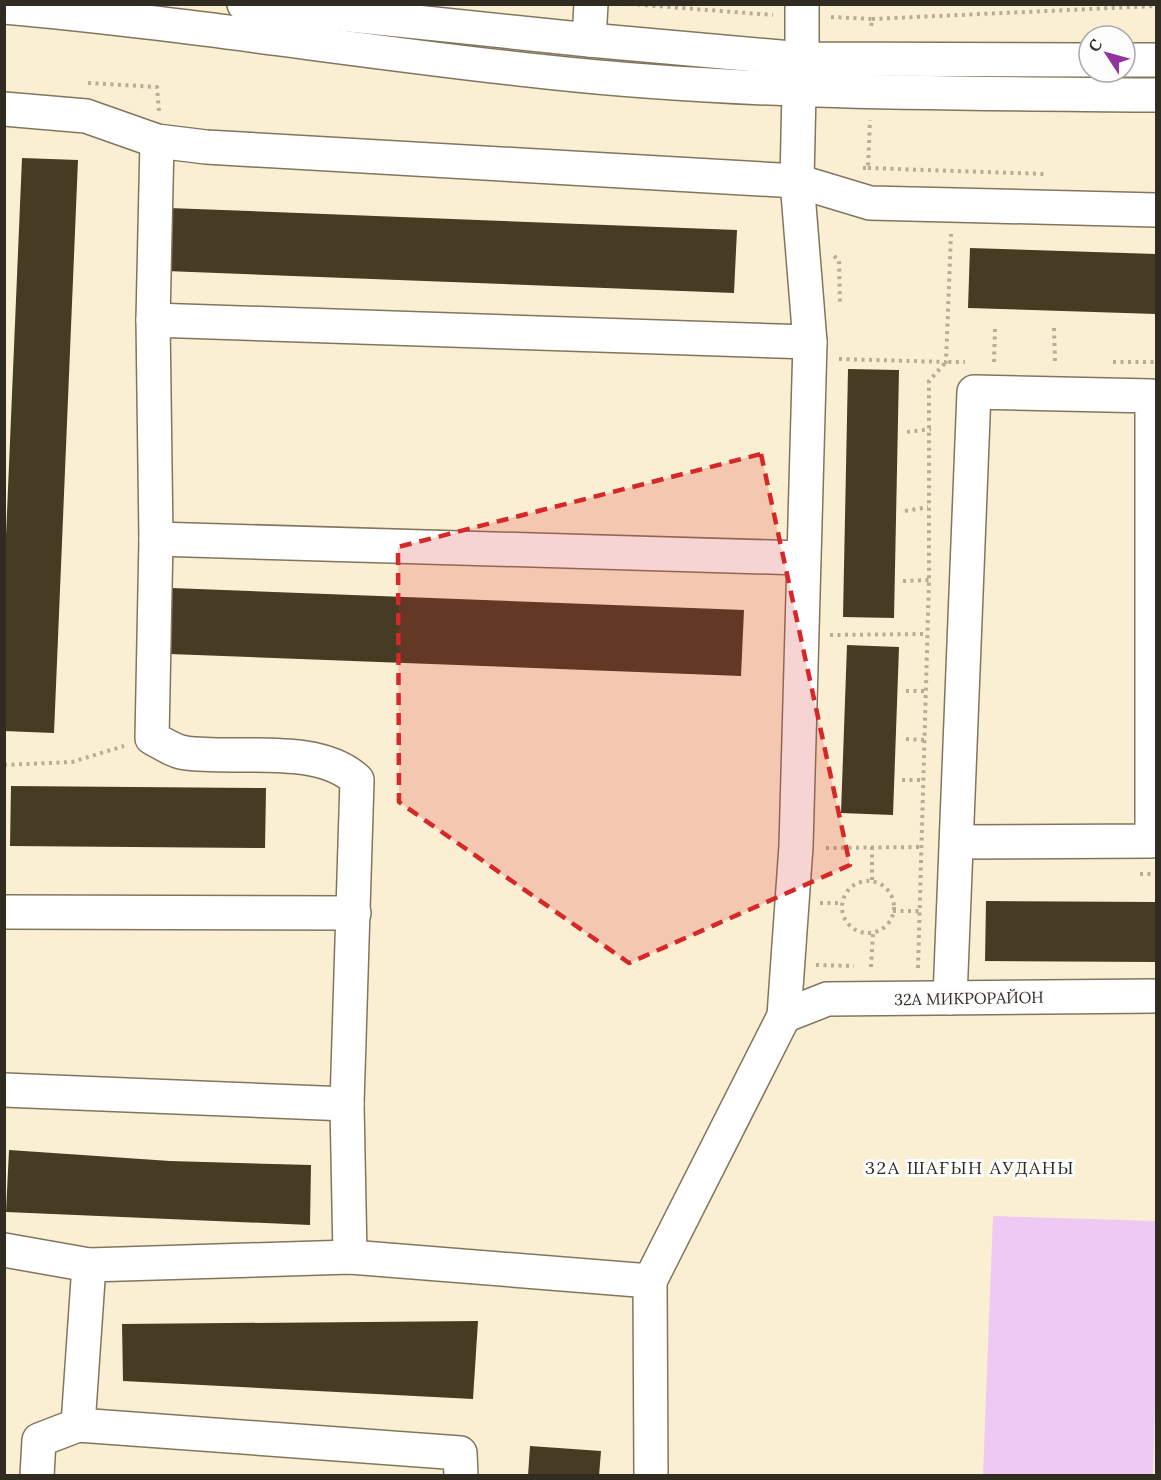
<svg xmlns="http://www.w3.org/2000/svg" width="1161" height="1480" font-family="Lora,serif">
	<style>
		.green { fill: #eec9f4 }
		.building { fill: #463c24 }
		.lines { fill: none; stroke-linecap: round; stroke-linejoin: round }
		.minor-casing { stroke: #81765d; stroke-width: 36 }
		.major-casing { stroke: #81765d; stroke-width: 36 }
		.path { stroke: #b6ad96; stroke-width: 4; stroke-dasharray: 3 4.5; stroke-linecap: butt }
		.minor { stroke: #fff; stroke-width: 33 }
		.major { stroke: #fff; stroke-width: 33 }
		.marked { fill: #d62828; fill-opacity: 0.2; stroke: #d62828; stroke-width: 4.5; stroke-dasharray: 12 8; stroke-linejoin: round }
		.labels { text-anchor: middle; dominant-baseline: central; stroke-width: 6; stroke-linejoin: round; paint-order: stroke }
		.street-label { font-size: 16px; fill: #312c21; stroke: #fdfdfd }
		.neighbourhood-label { font-size: 18px; letter-spacing: 1.5px; fill: #312c21; stroke: #fdfdfd }
	</style>
	<rect width="100%" height="100%" fill="#fbefd3"/>
	<polygon class="green" points="993,1216 1156,1221 1156,1365 1153,1475 983,1475"/>
	<g class="building">
		<polygon points="22,158 78,160 54,733 4,731 4,583"/>
		<polygon points="169,208 737,230 734,293 166,271"/>
		<polygon points="970,248 1156,254 1156,314 968,308"/>
		<polygon points="848,369 899,370 894,618 843,617"/>
		<polygon points="172,588 744,610 741,676 170,654"/>
		<polygon points="847,645 899,647 893,815 841,813"/>
		<polygon points="11,786 266,788 265,848 10,846"/>
		<polygon points="986,901 1156,902 1156,962 985,961"/>
		<polygon points="9,1150 170,1161 311,1165 310,1225 6,1212"/>
		<polygon points="478,1321 473,1399 123,1381 122,1324"/>
		<polygon points="530,1446 601,1451 599,1476 528,1476"/>
	</g>
	<g class="lines">
		<g class="minor-casing">
			<g id="minor">
				<polyline points="589,40 591,4"/>
				<polyline points="802,59 802,4"/>
				<polyline points="4,109 86,116 157,141 206,147 797,181 870,203 1156,210"/>
				<polyline points="153,320 157,141"/>
				<polyline points="156,539 802,558"/>
				<polyline points="4,912 354,913"/>
				<polyline points="950,998 974,392 1152,396 1152,841 956,842"/>
				<polyline points="784,1016 827,999 1156,996"/>
				<polyline points="4,1090 347,1104"/>
				<polyline points="4,1250 89,1265 350,1257 650,1281 651,1476"/>
				<path d="M350,1257L347,1104L357,780C318,743 237,760 186,753C175,752 162,743 152,738L156,539L153,320L810,342"/>
				<polyline points="650,1281 784,1016 796,846 810,342 797,181 799,91"/>
				<polyline points="78,1425 89,1265"/>
				<polyline points="37,1476 39,1440 78,1425 460,1453 461,1476"/>
			</g>
		</g>
		<g class="major-casing">
			<g id="major">
				<polyline points="244,4 589,40 802,59 1089,60"/>
				<path d="M4,7C186,23 366,53 547,72C750,94 953,93 1156,95"/>
				<polyline points="1125,60 1156,60"/>
			</g>
		</g>
		<g class="path">
			<polyline points="630,4 773,15"/>
			<polyline points="831,17 872,19 871,30"/>
			<polyline points="872,19 1156,6"/>
			<polyline points="88,83 157,87 159,111"/>
			<polyline points="863,168 868,168 870,120"/>
			<polyline points="868,168 1044,174"/>
			<polyline points="834,256 839,260 840,304"/>
			<polyline points="1054,328 1055,362"/>
			<polyline points="839,359 946,362 951,234"/>
			<polyline points="994,362 995,329"/>
			<polyline points="1113,362 1156,362"/>
			<polyline points="907,432 931,429"/>
			<polyline points="905,511 928,507"/>
			<polyline points="903,581 929,580"/>
			<polyline points="830,635 926,634"/>
			<polyline points="906,691 927,691"/>
			<polyline points="906,739 925,740"/>
			<polyline points="4,765 72,762 124,746"/>
			<polyline points="902,780 923,780"/>
			<polyline points="872,847 872,881"/>
			<polyline points="826,848 922,847"/>
			<polyline points="1140,874 1156,874"/>
			<circle cx="868" cy="907" r="26"/>
			<polyline points="820,903 842,903"/>
			<polyline points="893,911 920,911"/>
			<polyline points="816,965 854,966"/>
			<polyline points="871,967 873,933"/>
			<polyline points="918,968 929,580 929,381 946,362 965,362"/>
		</g>
		<use href="#minor" class="minor"/>
		<use href="#major" class="major"/>
	</g>
	<path class="marked" d="M761,454L850,865L629,963L399,802L398,547Z"/>
	<g class="labels">
		<g class="street-label">
			<text transform="translate(969 998) rotate(-1)">32А МИКРОРАЙОН</text>
		</g>
		<g class="neighbourhood-label">
			<text x="970" y="1167">32А ШАҒЫН АУДАНЫ</text>
		</g>
	</g>
	<rect width="1161" height="1480" fill="none" stroke="#312c21" stroke-width="12"/>
	<g transform="translate(1107 54) rotate(306)"><circle r="28" fill="#fdfdfd" stroke="#aba9a5" stroke-width="1.5"/>
	<path d="M0-4.5L10 22L0 15L-10 22Z" fill="#9035a0"/>
	<text y="-9" font-size="16" font-weight="bold" text-anchor="middle" fill="#312c21">С</text>
	</g>
</svg>
